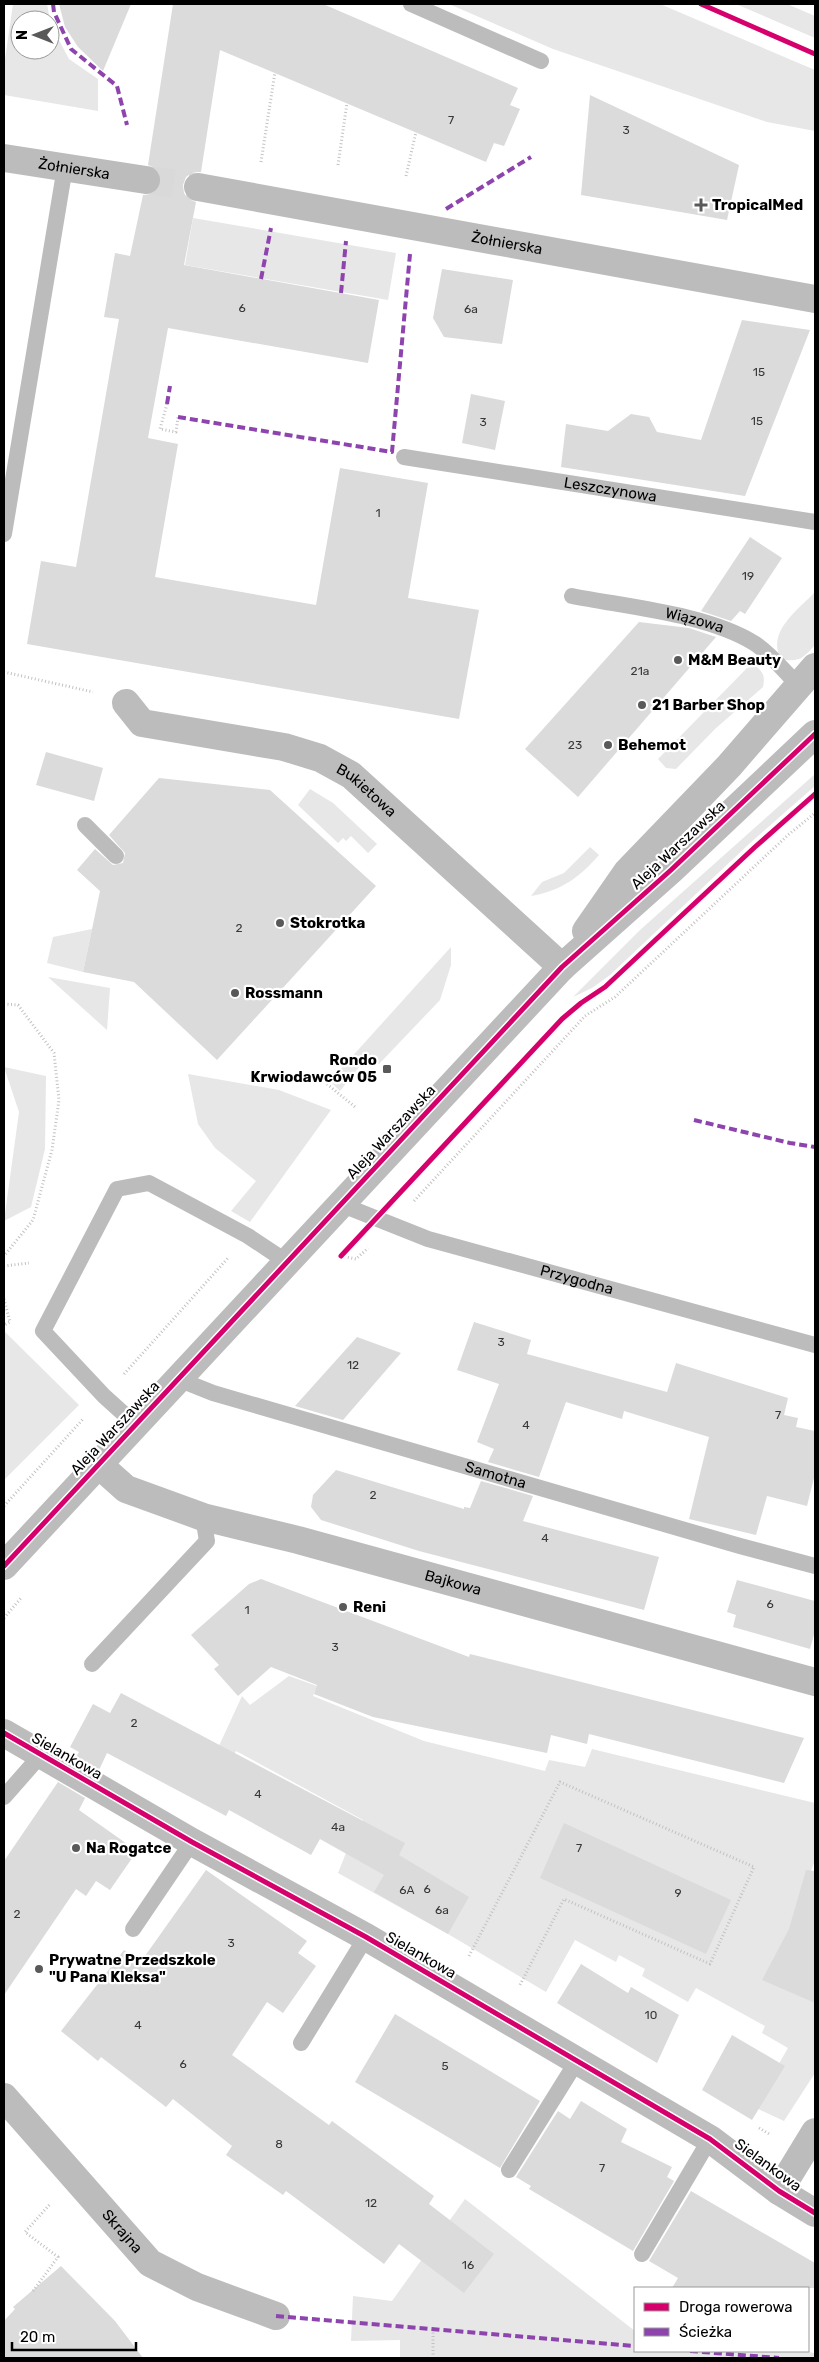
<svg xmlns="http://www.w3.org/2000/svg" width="819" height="2362" font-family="Rubik,sans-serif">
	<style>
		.green { fill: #e7e7e7 }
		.building { fill: #dbdbdb }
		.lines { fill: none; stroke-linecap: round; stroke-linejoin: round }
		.minor-tunnel { stroke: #d9d9d9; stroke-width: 28; stroke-dasharray: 28 14; stroke-linecap: butt }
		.path { stroke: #c2c2c2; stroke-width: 3; stroke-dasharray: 1 2.5; stroke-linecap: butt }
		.service { stroke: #bcbcbc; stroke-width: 16 }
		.minor { stroke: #bcbcbc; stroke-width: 28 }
		.tertiary { stroke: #bcbcbc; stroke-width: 28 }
		.quiet { stroke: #8e44ad; stroke-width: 4; stroke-dasharray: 8 4; stroke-linecap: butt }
		.cycleway-casing { stroke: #fff; stroke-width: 8 }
		.cycleway { stroke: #d6006c; stroke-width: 5 }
		.poi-dot { fill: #595959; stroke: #fff; stroke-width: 2 }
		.labels { text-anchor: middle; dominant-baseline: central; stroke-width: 4.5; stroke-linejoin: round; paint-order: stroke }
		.number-label { font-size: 12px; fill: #373737 }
		.street-label { font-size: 15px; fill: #000; stroke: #fff }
		.poi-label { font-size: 15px; font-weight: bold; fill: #000; stroke: #fff; text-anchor: start }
	</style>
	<rect width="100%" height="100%" fill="#fff"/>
	<g class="green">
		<polygon points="13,4 47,4 50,20 20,20 20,50 50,50 50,23 69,59 98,79 98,111 4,95 4,66"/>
		<polygon points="449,4 660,4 815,70 815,131 767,122 553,49"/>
		<polygon points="736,4 787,4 815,16 815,38"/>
		<polygon points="193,218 396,253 388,300 185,265"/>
		<path d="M815,592V645C803,658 799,663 781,659C766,632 798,610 815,592Z"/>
		<path d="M755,666C764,672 765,677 763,687L715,729L676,769L666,768L658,759L747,668Z"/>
		<polygon points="815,774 815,786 749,844 610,975 592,988 573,997 640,930"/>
		<polygon points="310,789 333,803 377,844 368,853 351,836 346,841 343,838 338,843 298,805"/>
		<path d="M590,847L599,855C580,877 561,891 531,896L542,882L564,873Z"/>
		<polygon points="92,929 83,972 47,963 53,937"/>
		<polygon points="451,947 451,965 440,1000 379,1064 367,1057 340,1091 330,1081"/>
		<polygon points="48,977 110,988 107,1030"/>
		<polygon points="4,1067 46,1076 45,1149 31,1207 4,1221 19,1112"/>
		<polygon points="188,1074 279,1090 331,1110 250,1222 231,1211 256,1181 215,1148 198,1124"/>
		<polygon points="4,1331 79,1405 4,1480"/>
		<polygon points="289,1676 317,1686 313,1696 424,1741 545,1771 549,1760 585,1767 592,1749 815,1803 815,1860 771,1982 815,2002 815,2073 784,2121 754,2107 788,2048 762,2033 765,2026 696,1988 688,2002 642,1976 645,1969 619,1955 616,1962 575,1940 546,1992 448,1934 338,1873 346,1853 363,1820 236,1751 233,1756 218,1748 242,1696 250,1705"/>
		<polygon points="465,2199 635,2331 635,2351 798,2351 815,2353 815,2358 400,2358 400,2340 351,2341 353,2296 392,2301"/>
	</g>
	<g class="building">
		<polygon points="59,4 131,4 103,71 78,47 65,27"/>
		<polygon points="173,4 323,4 518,88 510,105 520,109 504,146 494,143 486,162 220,50 201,172 193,172 186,177 183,185 184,193 188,199 196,202 184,265 379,300 368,363 168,328 148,438 178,444 155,577 316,605 340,468 428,483 408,598 479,610 459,719 27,644 41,561 76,567 119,319 104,317 115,253 130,256 143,195 152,194 158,190 161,183 160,174 155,168 148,165"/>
		<polygon points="590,95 739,165 727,220 581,195"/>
		<polygon points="442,269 513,280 502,344 444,337 433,318"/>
		<polygon points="742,320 810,330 745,496 561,467 566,424 608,431 631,414 649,417 657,432 701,440"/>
		<polygon points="471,394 505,401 495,450 462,443"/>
		<polygon points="750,537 782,558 745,614 740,611 731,621 701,611"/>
		<polygon points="639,622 689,628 716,637 578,797 525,749"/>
		<polygon points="46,752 103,768 94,801 36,785"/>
		<polygon points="159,778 270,790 376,886 217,1060 134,982 83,972 100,891 77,870 95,849 113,865 123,863 125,853 109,835"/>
		<polygon points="474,1322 531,1340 527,1354 667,1392 676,1363 788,1398 784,1415 798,1418 796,1427 815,1431 815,1474 807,1506 767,1496 756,1535 689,1519 709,1437 624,1411 622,1419 566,1402 539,1477 488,1462 494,1449 477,1442 499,1384 457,1370"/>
		<polygon points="357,1337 401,1353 343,1420 295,1406"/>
		<polygon points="336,1470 464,1509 464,1507 470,1508 481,1481 533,1496 523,1521 659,1557 644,1610 419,1551 321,1520 311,1507 313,1495"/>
		<polygon points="261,1579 469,1657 470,1654 804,1738 784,1783 589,1734 587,1744 551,1735 547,1753 373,1717 314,1694 317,1685 271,1667 238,1696 214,1669 219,1665 191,1635 249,1584"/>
		<polygon points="737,1580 815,1601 815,1631 810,1649 733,1627 736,1615 727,1612"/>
		<polygon points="121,1693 405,1843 399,1855 469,1897 448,1934 374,1892 384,1875 320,1839 311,1855 229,1810 226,1816 107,1753 99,1770 76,1757 79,1752 70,1747 93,1704 110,1713"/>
		<polygon points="58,1782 85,1798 79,1810 137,1851 110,1890 96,1881 86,1896 76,1889 4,1995 4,1861"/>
		<polygon points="564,1823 731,1900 706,1954 540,1878"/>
		<polygon points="206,1870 307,1941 298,1953 316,1966 283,2013 267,2002 232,2055 329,2125 332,2121 434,2196 429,2204 494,2254 464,2293 399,2244 384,2264 286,2191 283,2195 226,2155 232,2146 173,2099 166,2107 101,2057 98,2061 61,2031 124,1950 140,1963"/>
		<polygon points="806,1870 815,1871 815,2003 762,1980 789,1929"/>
		<polygon points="581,1964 628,1993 631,1987 679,2015 657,2063 557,2003"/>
		<polygon points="395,2014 540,2101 500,2168 355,2082"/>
		<polygon points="732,2035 785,2066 752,2120 702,2090"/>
		<polygon points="581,2101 627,2129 621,2142 672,2167 667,2177 674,2181 633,2251 529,2189 531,2186 516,2177 558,2111 570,2119"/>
		<polygon points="691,2191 815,2263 815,2288 672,2288 678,2278 649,2261"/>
		<polygon points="61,2266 115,2321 143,2358 4,2358 4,2321 15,2309 13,2307"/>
	</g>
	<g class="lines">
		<polyline class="minor-tunnel" points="146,180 198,187"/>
		<g class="path">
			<polyline points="261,162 275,72"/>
			<polyline points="338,165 347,103"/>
			<polyline points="406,176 416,132"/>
			<polyline points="167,404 160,429 176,432 178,417"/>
			<polyline points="4,672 93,692"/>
			<polyline points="4,1004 18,1005 54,1053 59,1100 52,1150 33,1220 4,1256"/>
			<polyline points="327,1084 355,1107"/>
			<polyline points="414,1201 585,1016 615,997 788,835 815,813"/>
			<polyline points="341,1256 356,1259 368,1248"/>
			<polyline points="4,1266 29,1263"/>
			<polyline points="4,1299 10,1322 4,1325"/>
			<polyline points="124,1374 228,1258"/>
			<polyline points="4,1506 84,1418"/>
			<polyline points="4,1618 21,1598"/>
			<polyline points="469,1956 560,1782 754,1867 710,1964 564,1899 519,1987"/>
			<polyline points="759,2128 771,2135"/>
			<polyline points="33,2291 58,2257 25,2232 51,2203"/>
			<polyline points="433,2329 433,2358"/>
		</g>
		<g class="service">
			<polyline points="411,4 541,61"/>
			<path id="s1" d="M404,457L815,522"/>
			<polyline points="4,534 65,167"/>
			<path id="s2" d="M572,596C627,607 707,614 754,643C770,653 785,672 799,686"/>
			<polyline points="85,825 116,856"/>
			<path id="s3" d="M340,1204L428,1239L815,1345"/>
			<path id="s4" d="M178,1379L213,1393L740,1546L815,1566"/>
			<polyline points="135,1424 104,1396 43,1331 117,1189 149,1183 248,1236 287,1262"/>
			<polyline points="92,1664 207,1541 203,1517"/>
			<polyline points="4,1797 40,1756"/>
			<polyline points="133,1929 192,1842"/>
			<polyline points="301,2043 366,1937"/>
			<polyline points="509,2170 577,2061"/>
			<polyline points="642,2254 710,2139"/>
		</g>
		<g class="minor">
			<path id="s5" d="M4,158L146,180"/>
			<path id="s6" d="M198,187L815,299"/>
			<path id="s7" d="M126,703L142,723L284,747L320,758L351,775L562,967"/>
			<path id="s8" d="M98,1464L126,1489L203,1517L298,1540L815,1682"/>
			<polyline points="4,1733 192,1842 366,1937 710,2139 779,2191 815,2213"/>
			<path id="s9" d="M4,2097L150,2263L197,2287L276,2316"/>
			<polyline points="779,2191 815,2132"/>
		</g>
		<g class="tertiary">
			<polyline points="586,931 627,872 729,766 815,667"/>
			<polyline points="4,1566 562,967 671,870 815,734"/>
		</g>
		<g class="quiet">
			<polyline points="53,4 54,12 71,49 117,86 127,125"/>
			<polyline points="446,209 531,157"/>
			<polyline points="261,279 271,228"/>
			<polyline points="341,293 346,241"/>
			<polyline points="167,404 170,386"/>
			<polyline points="178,417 392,452 410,254"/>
			<polyline points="694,1120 790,1143 815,1147"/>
			<polyline points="276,2316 635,2346"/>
			<polyline points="690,2351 779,2358"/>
		</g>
		<g class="cycleway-casing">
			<g id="cycleway">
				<polyline points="701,4 815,54"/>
				<polyline points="341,1256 562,1019 581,1003 605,987 755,847 815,794"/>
				<polyline points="4,1566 562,967 671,870 815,734"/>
				<polyline points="4,1733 192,1842 366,1937 710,2139 779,2191 815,2213"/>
			</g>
		</g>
		<use href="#cycleway" class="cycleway"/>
	</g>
	<g class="poi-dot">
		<path d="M698.5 197.5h5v5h5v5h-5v5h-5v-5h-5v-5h5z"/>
		<circle cx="678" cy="660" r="5"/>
		<circle cx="642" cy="705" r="5"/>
		<circle cx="608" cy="745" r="5"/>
		<circle cx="280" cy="923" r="5"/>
		<circle cx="235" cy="993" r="5"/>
		<rect x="382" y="1064" width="10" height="10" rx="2.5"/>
		<circle cx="343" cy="1607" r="5"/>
		<circle cx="76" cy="1848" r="5"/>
		<circle cx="39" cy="1969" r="5"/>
	</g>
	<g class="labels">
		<g class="number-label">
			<text x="451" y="120">7</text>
			<text x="626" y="130">3</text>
			<text x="242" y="308">6</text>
			<text x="471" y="309">6a</text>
			<text x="759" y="372">15</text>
			<text x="757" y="421">15</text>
			<text x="483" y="422">3</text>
			<text x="378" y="513">1</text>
			<text x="748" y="576">19</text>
			<text x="640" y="671">21a</text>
			<text x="575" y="745">23</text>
			<text x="239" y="928">2</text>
			<text x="501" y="1342">3</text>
			<text x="353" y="1365">12</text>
			<text x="778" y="1415">7</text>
			<text x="526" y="1425">4</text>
			<text x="373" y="1495">2</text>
			<text x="545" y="1538">4</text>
			<text x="770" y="1604">6</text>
			<text x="247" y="1610">1</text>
			<text x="335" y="1647">3</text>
			<text x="134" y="1723">2</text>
			<text x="258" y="1794">4</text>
			<text x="338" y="1827">4a</text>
			<text x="579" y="1848">7</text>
			<text x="427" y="1889">6</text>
			<text x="407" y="1890">6A</text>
			<text x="678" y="1893">9</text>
			<text x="442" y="1910">6a</text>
			<text x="17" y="1914">2</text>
			<text x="231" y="1943">3</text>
			<text x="651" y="2015">10</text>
			<text x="138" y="2025">4</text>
			<text x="183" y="2064">6</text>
			<text x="445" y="2066">5</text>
			<text x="279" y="2144">8</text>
			<text x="602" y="2168">7</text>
			<text x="371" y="2203">12</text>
			<text x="468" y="2265">16</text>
		</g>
		<g class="street-label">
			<text stroke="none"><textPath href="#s5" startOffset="71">Żołnierska</textPath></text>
			<text stroke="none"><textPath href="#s6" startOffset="314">Żołnierska</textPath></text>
			<text stroke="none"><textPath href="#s1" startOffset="209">Leszczynowa</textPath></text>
			<text stroke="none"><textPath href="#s2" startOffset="125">Wiązowa</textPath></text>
			<text stroke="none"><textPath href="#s7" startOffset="264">Bukietowa</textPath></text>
			<text transform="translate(678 845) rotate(-43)">Aleja Warszawska</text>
			<text transform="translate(391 1132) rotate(-47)">Aleja Warszawska</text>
			<text stroke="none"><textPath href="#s3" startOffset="249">Przygodna</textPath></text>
			<text transform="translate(115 1428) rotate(-47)">Aleja Warszawska</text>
			<text stroke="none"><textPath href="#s4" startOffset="332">Samotna</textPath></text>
			<text stroke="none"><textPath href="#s8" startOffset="378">Bajkowa</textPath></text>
			<text transform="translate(67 1756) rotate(30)">Sielankowa</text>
			<text transform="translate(421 1955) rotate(30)">Sielankowa</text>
			<text transform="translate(768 2165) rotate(36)">Sielankowa</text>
			<text stroke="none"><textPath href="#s9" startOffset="179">Skrajna</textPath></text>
		</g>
		<g class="poi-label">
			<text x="712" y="205">TropicalMed</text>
			<text x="688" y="660">M&amp;M Beauty</text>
			<text x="652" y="705">21 Barber Shop</text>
			<text x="618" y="745">Behemot</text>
			<text x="290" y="923">Stokrotka</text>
			<text x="245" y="993">Rossmann</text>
			<text x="377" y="1060" text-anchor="end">Rondo<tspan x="377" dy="17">Krwiodawców 05</tspan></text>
			<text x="353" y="1607">Reni</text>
			<text x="86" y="1848">Na Rogatce</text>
			<text x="49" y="1960">Prywatne Przedszkole<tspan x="49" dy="17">"U Pana Kleksa"</tspan></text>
		</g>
	</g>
	<rect width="819" height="2362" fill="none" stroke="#000000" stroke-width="10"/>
	<rect x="634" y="2287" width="175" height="65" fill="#ffffff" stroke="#999999"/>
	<rect x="644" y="2303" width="25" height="8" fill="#d6006c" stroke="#999999"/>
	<text x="679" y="2312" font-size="15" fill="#000000">Droga rowerowa</text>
	<rect x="644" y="2328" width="25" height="8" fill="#8e44ad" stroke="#999999"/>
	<text x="679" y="2337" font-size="15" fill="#000000">Ścieżka</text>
	<g transform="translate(35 35) rotate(270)"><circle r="24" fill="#ffffff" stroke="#999999"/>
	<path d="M0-4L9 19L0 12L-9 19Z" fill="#595959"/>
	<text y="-8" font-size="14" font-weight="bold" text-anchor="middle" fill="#000000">N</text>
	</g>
	<path d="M12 2342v8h124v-8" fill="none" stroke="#000000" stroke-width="2.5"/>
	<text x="20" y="2342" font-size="15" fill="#000000" stroke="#ffffff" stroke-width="4" paint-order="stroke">20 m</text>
</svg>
